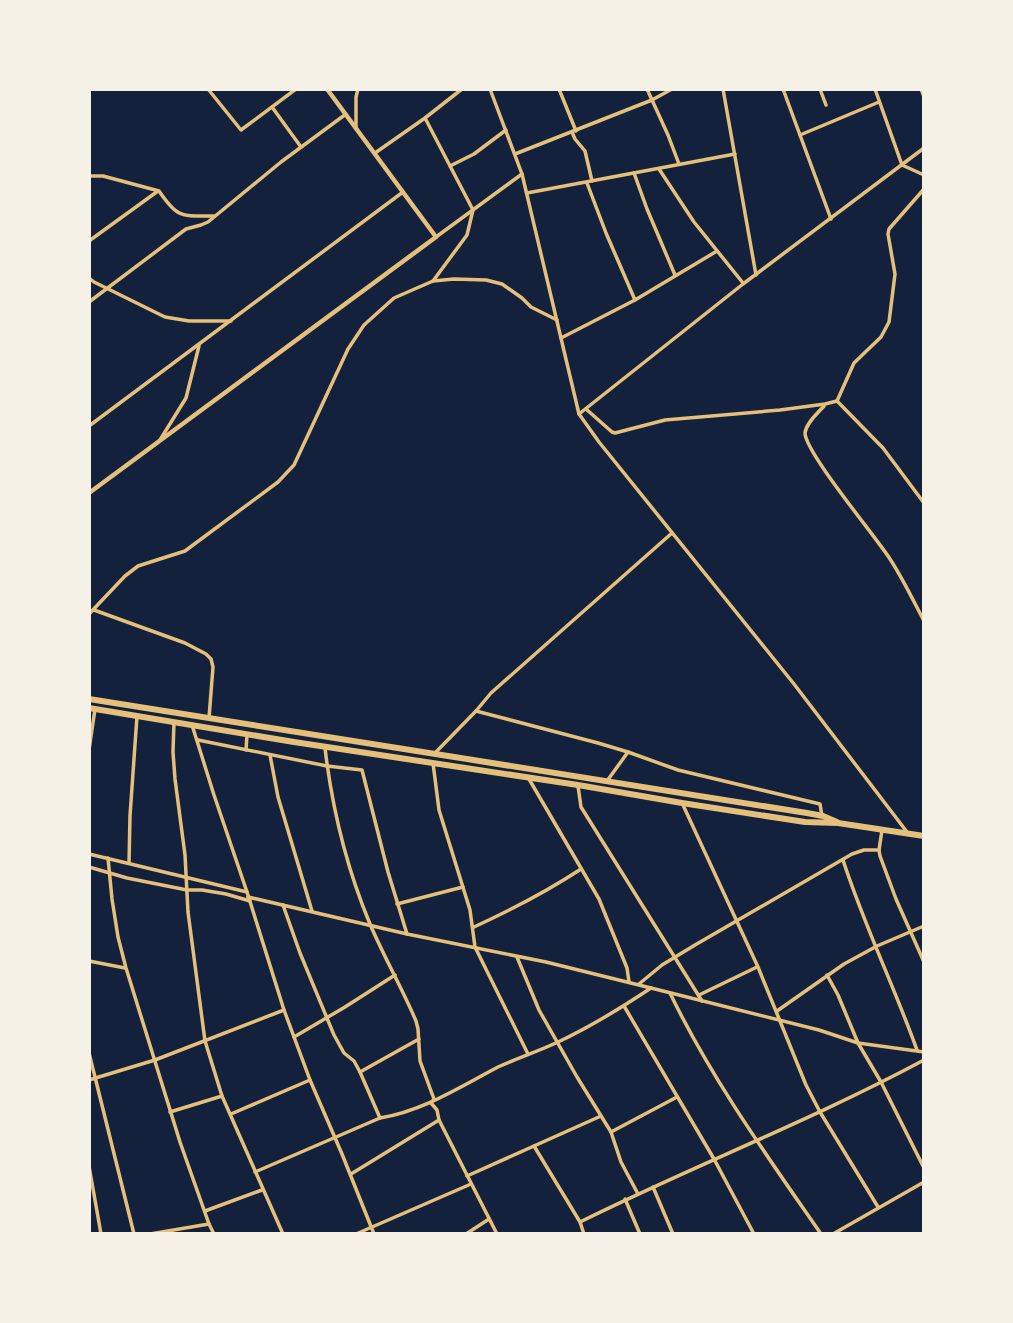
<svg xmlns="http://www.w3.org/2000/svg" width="1013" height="1323" font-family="Helvetica,sans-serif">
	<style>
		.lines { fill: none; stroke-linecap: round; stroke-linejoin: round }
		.minor { stroke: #e5c07b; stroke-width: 3.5 }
		.tertiary { stroke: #e5c07b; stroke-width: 4.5 }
		.trunk { stroke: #e5c07b; stroke-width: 6 }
	</style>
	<rect width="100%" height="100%" fill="#14213d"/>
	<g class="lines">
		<g class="minor">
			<polyline points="208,89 241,130 296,89"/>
			<polyline points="490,89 522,174 579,414 599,442 794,684 907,832"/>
			<polyline points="559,89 576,131"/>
			<polyline points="647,89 668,135 679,164"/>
			<polyline points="723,89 756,275"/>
			<polyline points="783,89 831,219"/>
			<polyline points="820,89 826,105"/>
			<polyline points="875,89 902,165 924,175"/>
			<polyline points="921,89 924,97"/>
			<polyline points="272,107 301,147"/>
			<polyline points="425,118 473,210 467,235 433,281"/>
			<polyline points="356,127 356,97 358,89"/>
			<polyline points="572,132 575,139 585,151 592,181"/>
			<polyline points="800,135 879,102"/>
			<polyline points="375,153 425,118 462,89"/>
			<polyline points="515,154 652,100 672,89"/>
			<polyline points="450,166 474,154 506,130"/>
			<polyline points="659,169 694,222 743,283"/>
			<polyline points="634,173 647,209 675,275"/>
			<path d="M89,176H103L159,191C178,219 182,216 214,216"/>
			<polyline points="587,183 606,233 635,300"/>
			<polyline points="527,193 735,154"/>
			<polyline points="436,237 522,174"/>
			<polyline points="89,241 158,191"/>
			<polyline points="89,278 94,282 165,317 189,321 231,321"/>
			<polyline points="89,302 186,229 201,225 208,222 281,162 346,114"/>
			<polyline points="561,338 635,300 717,251"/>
			<polyline points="837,401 883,448 924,503"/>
			<path d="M824,406C818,413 806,423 805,433C805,452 876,537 890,559C903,579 913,600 924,621"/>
			<polyline points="586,409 612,432 615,433 665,420 780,410 825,404 837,401 854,363 881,337 889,322 895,274 888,234 889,229 924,189"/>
			<polyline points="579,414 743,284 924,148"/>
			<polyline points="89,426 403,192"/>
			<polyline points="160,440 186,398 199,346"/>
			<polyline points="94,610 185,643 206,654 211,659 213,667 209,718"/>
			<polyline points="89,614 125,576 138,566 185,551 278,482 294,465 348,349 364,325 394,298 433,281 454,279 486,280 502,284 522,298 531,307 557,320"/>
			<polyline points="476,711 598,743 628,752 678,770 820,804 822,816"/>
			<polyline points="174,722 173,752 175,779 185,855 188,912 205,1041 222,1096 283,1234"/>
			<polyline points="192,725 214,795 247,892 284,1010 310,1080 342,1154 374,1234"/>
			<polyline points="198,740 327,766 362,770 388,872 407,934"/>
			<path d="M325,748C332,807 347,869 370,924C384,957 402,988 416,1021L418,1029L420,1061L434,1099L431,1103L437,1110L439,1120L497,1234"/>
			<polyline points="89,750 95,709"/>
			<polyline points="246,750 247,735"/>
			<polyline points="435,753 476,711 491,693 672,533"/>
			<polyline points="270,755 278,797 312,911"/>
			<polyline points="433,763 439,810 470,910 475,947 528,1054"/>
			<polyline points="529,779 599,899 627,968 629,982"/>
			<polyline points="607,781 628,752"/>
			<polyline points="578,786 581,807 702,1001"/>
			<polyline points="683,805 758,967 806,1085 820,1112 878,1207"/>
			<polyline points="882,830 879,850 880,856 896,899 924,962"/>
			<polyline points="89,854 247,892"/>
			<polyline points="108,858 112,899 118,937 126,968 180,1142 209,1224 214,1234"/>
			<path d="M843,860C864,925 894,986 917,1050"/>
			<polyline points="129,863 130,816 137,716"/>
			<polyline points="89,867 127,878 187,890 202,890 226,894 250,901"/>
			<polyline points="248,897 407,934 546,962 651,988"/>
			<polyline points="397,904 463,887"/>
			<polyline points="283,905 300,953 334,1035 344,1053 354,1061 360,1072 380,1118"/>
			<path d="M474,927C511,910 546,892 581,869"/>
			<polyline points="517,957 539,1010 577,1077 611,1132 621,1162 638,1194"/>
			<polyline points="89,961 125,968"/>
			<polyline points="827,975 838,995 858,1043 881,1082 924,1168"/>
			<polyline points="639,984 662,965 695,945 852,854 864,850 879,850"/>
			<path d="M670,993C711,1078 767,1156 821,1234"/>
			<polyline points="699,995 757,967"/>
			<polyline points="624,1006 714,1159 754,1234"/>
			<polyline points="777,1011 844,964 877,946 924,926"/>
			<polyline points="294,1037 345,1007 395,975"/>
			<polyline points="89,1053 134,1234"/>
			<polyline points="360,1072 419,1039"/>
			<polyline points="89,1080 155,1060 284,1010"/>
			<polyline points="170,1112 222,1096"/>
			<polyline points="231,1114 310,1080"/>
			<polyline points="611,1132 677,1097"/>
			<polyline points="534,1146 580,1222 584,1234"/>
			<polyline points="89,1166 101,1234"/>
			<path d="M255,1172L380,1118C423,1111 460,1087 498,1067C518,1058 539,1051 558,1042C590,1027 621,1008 651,988L819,1030L858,1043L924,1052"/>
			<polyline points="351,1174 439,1120"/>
			<polyline points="467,1176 601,1116"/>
			<polyline points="653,1187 673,1234"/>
			<polyline points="625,1199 640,1234"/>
			<polyline points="205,1211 262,1190"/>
			<path d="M580,1222C693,1166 812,1120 924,1060"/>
			<polyline points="150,1234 209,1224"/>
			<polyline points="356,1234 471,1184"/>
			<polyline points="466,1234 489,1219"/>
			<polyline points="833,1234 924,1182"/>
		</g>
		<polyline class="tertiary" points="89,493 436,237 327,89"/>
		<g class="trunk">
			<polyline points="89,699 807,813 823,816 837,822"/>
			<polyline points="89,708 294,742 578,785 682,803 805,822 838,823 924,836"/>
		</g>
	</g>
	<rect width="1013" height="1323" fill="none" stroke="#f6f1e7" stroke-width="182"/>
</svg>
